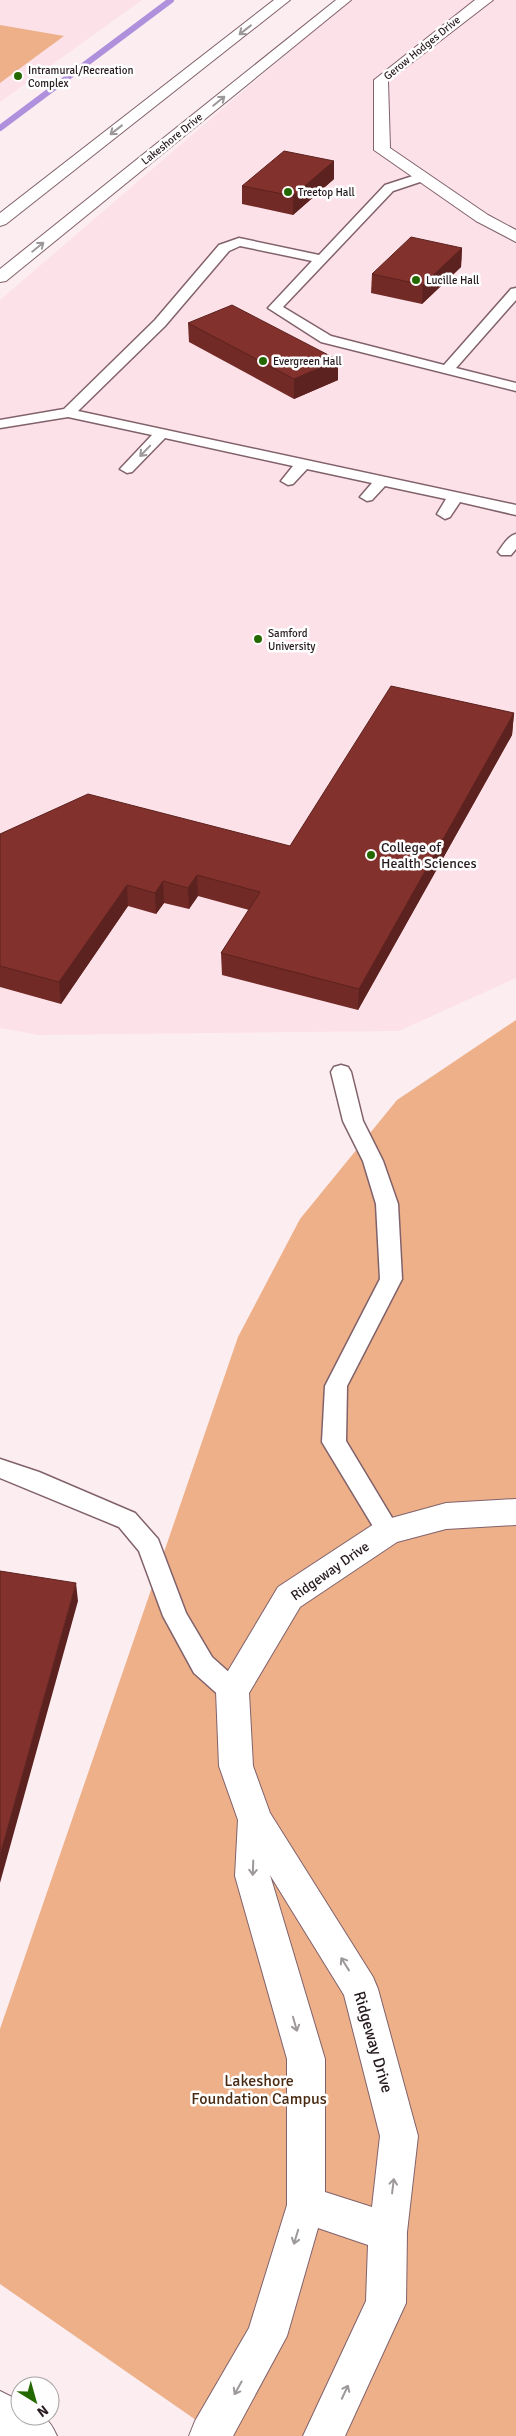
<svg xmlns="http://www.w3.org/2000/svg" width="516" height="2436" font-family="Signika,sans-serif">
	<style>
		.built { fill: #fde1e9 }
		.green { fill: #edb088 }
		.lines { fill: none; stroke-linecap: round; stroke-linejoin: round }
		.stream { stroke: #af90dc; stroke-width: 6 }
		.lane-casing { stroke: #81626b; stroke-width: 3 }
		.street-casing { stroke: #81626b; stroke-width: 2 }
		.secondary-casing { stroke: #81626b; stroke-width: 2 }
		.lane { fill: #fff; fill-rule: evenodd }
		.street { fill: #fff; fill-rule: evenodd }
		.secondary { fill: #fff; fill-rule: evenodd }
		.wall { fill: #712a26 }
		.shaded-wall { fill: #5c221f }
		.building { fill: #83312c; stroke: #5c221f }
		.oneway { stroke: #9d989a }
		.poi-dot { fill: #236900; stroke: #fefefe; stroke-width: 2 }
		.labels { text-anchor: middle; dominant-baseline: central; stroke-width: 5; stroke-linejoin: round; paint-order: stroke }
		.far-street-label { font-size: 11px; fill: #261a1e; stroke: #fefefe }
		.far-poi-label { font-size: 11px; fill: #261a1e; stroke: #fefefe; text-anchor: start }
		.poi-label { font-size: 14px; fill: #261a1e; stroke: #fefefe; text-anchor: start }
		.street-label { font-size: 14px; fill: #261a1e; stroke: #fefefe }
		.near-street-label { font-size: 16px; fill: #261a1e; stroke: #fefefe }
		.near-park-label { font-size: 16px; fill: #492a13; stroke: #fefefe }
	</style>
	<rect width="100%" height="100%" fill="#fcedf1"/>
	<g class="built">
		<polygon points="0,0 142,0 0,102"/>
		<polygon points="349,0 516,0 516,978 399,1031 39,1035 0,1028 0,300"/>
	</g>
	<g class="green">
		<polygon points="0,25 64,36 0,83"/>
		<polygon points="516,1020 516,2436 219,2436 0,2284 0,2029 238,1337 300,1219 397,1100"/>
	</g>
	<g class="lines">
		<polyline class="stream" points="0,128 171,0"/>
		<g class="lane-casing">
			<g id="lane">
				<polygon points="422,173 428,177 426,180 393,191 283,307 331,336 444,365 511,289 516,288 516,300 456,368 516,383 516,391 321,342 268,308 312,261 240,246 229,251 165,326 78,411 516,505 516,515 460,502 450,517 445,519 437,514 446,499 385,486 372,500 367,501 360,497 372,483 307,469 293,484 288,485 281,481 293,466 165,438 132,472 127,473 120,469 152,435 68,417 0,428 0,420 64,409 155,320 219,245 239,238 319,255 385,185"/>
				<path d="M516,534V549L511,555H501L498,552C503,545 508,536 516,534Z"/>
				<polygon points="341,1065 348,1067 351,1072 363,1121 383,1161 398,1204 402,1279 347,1386 346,1441 400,1531 396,1538 388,1541 380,1538 322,1442 325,1386 380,1279 376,1204 363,1161 343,1121 331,1072 334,1067"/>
				<polygon points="0,1459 39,1472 135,1513 158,1539 186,1613 212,1657 241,1683 245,1691 241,1699 232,1702 223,1699 194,1673 163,1616 139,1551 119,1527 0,1478"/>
			</g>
		</g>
		<g class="street-casing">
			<g id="street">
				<polygon points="475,0 493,0 388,81 390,148 488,215 516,230 516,242 476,221 374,150 374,80"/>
				<path d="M516,1499V1525L446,1529L397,1542L300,1607L249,1693L253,1766L270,1813L373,1977L378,1989L418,2136L407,2232L406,2303L345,2436H303L366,2301L368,2245L318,2228L287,2336L233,2436H189L195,2421L249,2328L287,2205V2059L235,1876L238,1820L219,1766L216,1691L278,1587L377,1522L446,1503ZM270,1875L344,1995L380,2136L372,2207L325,2192V2059Z"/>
				<path d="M0,2391L20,2401V2416C43,2416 47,2414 57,2436H0Z"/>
			</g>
		</g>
		<g class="secondary-casing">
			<g id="secondary">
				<polygon points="274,0 290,0 6,224 0,226 0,213"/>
				<polygon points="336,0 351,0 6,281 0,282 0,269"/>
			</g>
		</g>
		<use href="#lane" class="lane"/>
		<use href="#street" class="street"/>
		<use href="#secondary" class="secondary"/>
	</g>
	<g class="wall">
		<polygon points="334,161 334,179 293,215 242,204 242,186"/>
		<polygon points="462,248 461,267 422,304 371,293 372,274"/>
		<polygon points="188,323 338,380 294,399 189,342"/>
		<polygon points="514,713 512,735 358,1010 222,975 221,953 249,910 198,896 189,909 164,903 156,914 128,906 61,1004 0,987 0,834 290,846"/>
	</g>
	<g class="shaded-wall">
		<polygon points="334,161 334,179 293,215 293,196"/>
		<polygon points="462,248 461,267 422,304 423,285"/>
		<polygon points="338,360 338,380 294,399 294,379"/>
		<polygon points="514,713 512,735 358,1010 359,989"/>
		<polygon points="197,875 198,896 189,909 188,888"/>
		<polygon points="163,881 164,903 156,914 155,893"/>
		<polygon points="127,885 128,906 61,1004 59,982"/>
		<polygon points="76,1583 78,1601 0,1883 0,1855"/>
	</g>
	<g class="building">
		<polygon points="284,151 334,161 293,196 242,186"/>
		<polygon points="411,237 462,248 423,285 372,274"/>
		<polygon points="232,305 338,360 294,379 188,323"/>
		<polygon points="391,686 514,713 359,989 221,953 260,892 197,875 188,888 163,881 155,893 127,885 59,982 0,966 0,834 88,794 290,846"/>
		<polygon points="0,1571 76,1583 0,1855"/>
	</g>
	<defs><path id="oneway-shaft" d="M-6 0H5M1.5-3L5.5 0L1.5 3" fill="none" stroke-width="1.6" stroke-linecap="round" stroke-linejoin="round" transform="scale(1.25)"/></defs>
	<g class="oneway">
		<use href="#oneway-shaft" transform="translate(245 30) rotate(142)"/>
		<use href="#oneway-shaft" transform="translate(219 101) rotate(-39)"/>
		<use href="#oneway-shaft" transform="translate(116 130) rotate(142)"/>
		<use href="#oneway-shaft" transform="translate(38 247) rotate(-39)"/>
		<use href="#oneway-shaft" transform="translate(145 451) rotate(134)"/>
		<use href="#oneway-shaft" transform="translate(253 1868) rotate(92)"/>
		<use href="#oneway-shaft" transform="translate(345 1964) rotate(-122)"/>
		<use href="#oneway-shaft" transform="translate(295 2024) rotate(74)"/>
		<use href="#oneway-shaft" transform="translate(393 2186) rotate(-83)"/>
		<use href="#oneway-shaft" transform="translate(296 2237) rotate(107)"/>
		<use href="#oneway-shaft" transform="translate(238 2388) rotate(119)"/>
		<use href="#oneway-shaft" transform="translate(345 2392) rotate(-65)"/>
	</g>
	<g class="poi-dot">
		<circle cx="18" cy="76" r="5"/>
		<circle cx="288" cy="192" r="5"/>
		<circle cx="416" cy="280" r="5"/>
		<circle cx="263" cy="361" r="5"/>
		<circle cx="258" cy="639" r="5"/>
		<circle cx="371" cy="855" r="5"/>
	</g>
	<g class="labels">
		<g class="far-street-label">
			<text transform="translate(422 48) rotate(-39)">Gerow Hodges Drive</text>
			<text transform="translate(172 139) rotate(-39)">Lakeshore Drive</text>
		</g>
		<g class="far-poi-label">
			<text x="28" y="70">Intramural/Recreation<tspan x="28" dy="13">Complex</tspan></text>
			<text x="298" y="192">Treetop Hall</text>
			<text x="426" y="280">Lucille Hall</text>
			<text x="273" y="361">Evergreen Hall</text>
			<text x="268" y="633">Samford<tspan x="268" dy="13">University</tspan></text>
		</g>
		<g class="poi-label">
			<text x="381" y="847">College of<tspan x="381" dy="16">Health Sciences</tspan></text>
		</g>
		<g class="street-label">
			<text transform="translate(330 1571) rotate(-35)">Ridgeway Drive</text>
		</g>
		<g class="near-street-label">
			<text transform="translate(373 2042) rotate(74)">Ridgeway Drive</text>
		</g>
		<g class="near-park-label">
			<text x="259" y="2081">Lakeshore<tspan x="259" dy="18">Foundation Campus</tspan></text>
		</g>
	</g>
	<g transform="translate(35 2401) rotate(143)"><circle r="24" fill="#fefefe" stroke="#a8a3a4"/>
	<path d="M0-4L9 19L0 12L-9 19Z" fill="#236900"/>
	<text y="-8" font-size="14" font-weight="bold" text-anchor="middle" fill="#261a1e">N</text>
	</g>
</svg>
